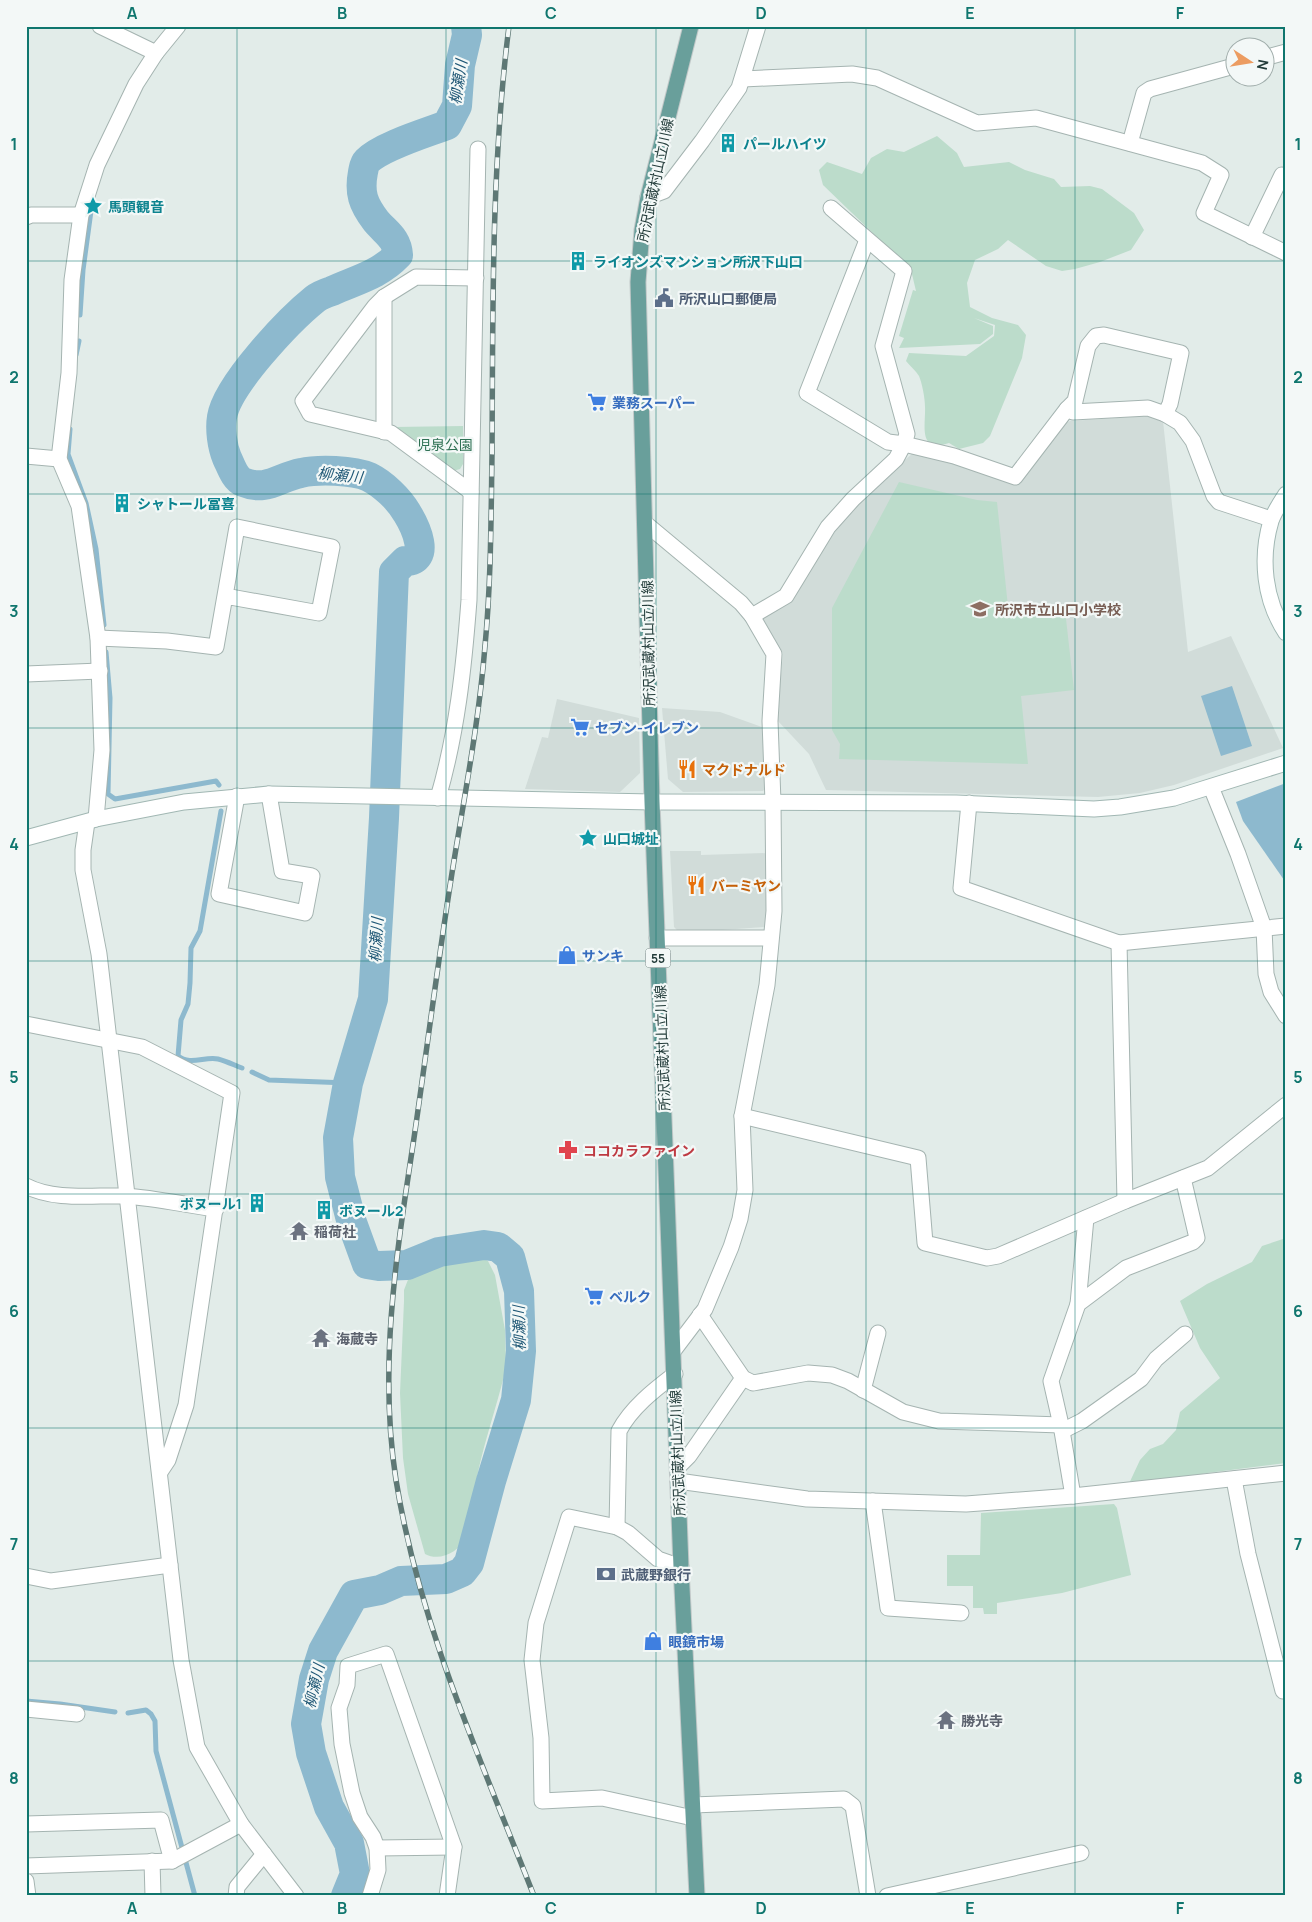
<svg xmlns="http://www.w3.org/2000/svg" width="1312" height="1922" font-family="Manrope,'Noto Sans JP',sans-serif">
	<style>
		.built { fill: #d1dcd9 }
		.green { fill: #bcdccb }
		.water { fill: #8db9ce }
		.lines { fill: none; stroke-linecap: round; stroke-linejoin: round }
		.stream { stroke: #8db9ce; stroke-width: 5 }
		.river { stroke: #8db9ce; stroke-width: 30 }
		.street-casing { stroke: #a5b4b1; stroke-width: 17 }
		.secondary-casing { stroke: #a1b7b3; stroke-width: 17 }
		.primary-casing { stroke: #c1c8c8; stroke-width: 17 }
		.street { stroke: #fff; stroke-width: 15 }
		.secondary { stroke: #fff; stroke-width: 15 }
		.primary { stroke: #699f9b; stroke-width: 15 }
		.rail-casing { stroke: #5e7875; stroke-width: 5.5 }
		.rail { stroke: #f3f8f7; stroke-width: 4; stroke-dasharray: 11; stroke-linecap: butt }
		.grid { fill: none; stroke: #0f766e; stroke-width: 1; stroke-opacity: 0.55 }
		.labels { text-anchor: middle; dominant-baseline: central; stroke-width: 4.5; stroke-linejoin: round; paint-order: stroke }
		.shield { fill: #f3f8f7; stroke: #617473; stroke-width: 1 }
		.shield-label { font-size: 12px; font-weight: bold; fill: #233c3a }
		.culture-label { font-size: 14px; font-weight: bold; fill: #0d838f; stroke: #f3f8f7; text-anchor: start }
		.street-label { font-size: 14px; fill: #233c3a; stroke: #f3f8f7 }
		.service-label { font-size: 14px; font-weight: bold; fill: #4e5e75; stroke: #f3f8f7; text-anchor: start }
		.shop-label { font-size: 14px; font-weight: bold; fill: #366cbe; stroke: #f3f8f7; text-anchor: start }
		.park-label { font-size: 14px; fill: #2f7154; stroke: #f3f8f7 }
		.education-label { font-size: 14px; font-weight: bold; fill: #785e54; stroke: #f3f8f7; text-anchor: start }
		.food-label { font-size: 14px; font-weight: bold; fill: #c56008; stroke: #f3f8f7; text-anchor: start }
		.health-label { font-size: 14px; font-weight: bold; fill: #be3a42; stroke: #f3f8f7; text-anchor: start }
		.worship-label { font-size: 14px; font-weight: bold; fill: #5b616d; stroke: #f3f8f7; text-anchor: start }
		.water-label { font-size: 15px; font-style: italic; fill: #205876; stroke: #f3f8f7 }
		.neatline { fill: none; stroke: #0f766e; stroke-width: 2 }
		.grid-label { font-size: 16px; text-anchor: middle; font-weight: bold; fill: #0f766e }
	</style>
	<rect width="100%" height="100%" fill="#e2ece9"/>
	<g class="built">
		<polygon points="1149,416 1163,421 1188,652 1231,636 1283,748 1174,785 1140,793 1098,797 826,790 809,754 777,720 783,653 762,617 790,601 834,533 865,494 913,453 952,462 1017,485 1063,424 1070,421"/>
		<polygon points="557,699 639,718 640,773 620,792 525,789 542,737 548,738"/>
		<polygon points="662,708 720,712 765,728 767,787 763,791 683,792 668,779"/>
		<polygon points="670,851 701,851 701,855 768,853 769,899 765,927 680,933 674,927"/>
	</g>
	<g class="green">
		<path d="M937,136L957,153L964,167L1009,162L1025,170L1054,179L1061,187L1090,186L1102,189L1134,213L1144,230L1131,250L1100,262L1075,269L1062,271L1046,266L1008,240L998,249L975,260L967,283L970,307L992,318L1018,325L1026,335L1022,358L990,436L983,443L959,449L949,443C917,454 926,424 925,407C925,398 922,383 919,376C916,371 910,366 906,361L909,353L966,356L994,336L995,325L974,318L993,326V334L980,344L899,348L904,338L899,336L913,290L916,291L911,270L823,185L819,170L827,162L862,174L871,158L887,149L904,152Z"/>
		<polygon points="463,426 463,464 460,469 453,471 394,427"/>
		<polygon points="899,482 977,500 997,502 1009,616 1065,610 1074,690 1021,696 1028,764 839,759 840,744 832,730 832,608"/>
		<polygon points="1286,1238 1286,1463 1207,1473 1126,1490 1140,1460 1150,1449 1163,1444 1176,1430 1180,1412 1220,1378 1200,1348 1180,1301 1207,1284 1252,1262 1262,1246"/>
		<path d="M476,1255L488,1261L495,1275L505,1330L506,1361L504,1376C496,1408 485,1440 478,1472C474,1490 472,1522 466,1537C459,1552 440,1562 425,1554L408,1494L403,1458L400,1393L404,1301V1290L411,1272L462,1256Z"/>
		<polygon points="1114,1504 1117,1508 1131,1575 1062,1593 997,1603 997,1614 984,1614 983,1608 973,1608 973,1586 947,1586 947,1555 980,1555 981,1513"/>
	</g>
	<g class="water">
		<polygon points="1232,686 1252,746 1221,756 1201,696"/>
		<polygon points="1286,783 1286,880 1284,880 1243,821 1236,802"/>
	</g>
	<g class="lines">
		<g class="stream">
			<polyline points="80,315 83,270 91,211"/>
			<polyline points="76,355 79,341"/>
			<polyline points="70,429 68,454 86,503 96,549 104,625"/>
			<polyline points="106,652 110,698 108,794 115,799 216,781 219,785"/>
			<path d="M221,811L200,931L191,948L190,983L188,1004L181,1020L178,1056C190,1066 205,1056 218,1059C226,1061 234,1065 242,1068"/>
			<polyline points="252,1072 269,1080 348,1083"/>
			<polyline points="26,1701 60,1704 115,1712"/>
			<polyline points="128,1713 146,1710 151,1714 155,1721 156,1751 195,1896"/>
		</g>
		<path class="river" d="M346,1896L355,1874L349,1843L329,1807L311,1753L306,1724L314,1679L323,1651L354,1595L380,1590L401,1581L446,1579L462,1572L469,1563L491,1481L516,1400L521,1351L519,1291L510,1257L498,1247L484,1245L439,1252L407,1265L379,1266L367,1264L351,1220L340,1177L338,1138L348,1083L373,999L384,818L394,572L405,561C432,561 415,526 407,513C399,499 383,484 369,477C353,470 318,469 301,473C279,477 267,492 243,482C235,479 231,466 227,458C222,446 220,429 222,417C227,385 289,320 315,299C320,295 326,293 332,291C356,280 379,275 398,255C397,238 386,233 376,221C363,204 359,193 363,172C364,168 364,164 367,161C382,146 426,133 447,125L457,106L460,65L467,35L466,26"/>
		<g class="street-casing">
			<g id="street">
				<polyline points="100,26 156,53"/>
				<polyline points="1264,58 1286,52"/>
				<polyline points="743,79 852,74 877,78 977,123 1036,118 1202,163 1221,175 1204,213 1286,253"/>
				<polyline points="1130,143 1144,93 1150,89 1234,66"/>
				<polyline points="648,197 664,191 702,141 739,88 758,26"/>
				<polyline points="26,217 31,215 81,215"/>
				<polyline points="1252,237 1282,175 1286,176"/>
				<polyline points="867,240 807,393 888,442 904,444 954,456 1015,477 1067,409 1073,412 1148,408 1165,414 1180,423 1193,441 1214,496 1219,502 1271,519"/>
				<polyline points="1067,409 1075,401 1088,346 1096,336 1104,335 1181,353 1170,404 1165,414"/>
				<polyline points="384,432 384,297"/>
				<polyline points="26,456 59,459"/>
				<polyline points="471,492 391,433 310,414 303,401 375,306 384,297 416,277 476,278"/>
				<polyline points="645,523 741,603 752,616 774,654 770,721 773,802 774,911 767,985 742,1116 745,1190 740,1219 731,1247 705,1309 674,1350"/>
				<polyline points="752,616 786,596 828,527 853,499 896,459 904,444 907,434 883,346 904,271 831,208"/>
				<polyline points="98,638 167,641 216,647 237,527 332,547 319,613 225,596"/>
				<polyline points="26,674 100,671"/>
				<polyline points="1211,787 1238,854 1264,928 1266,974 1271,992 1286,1016"/>
				<polyline points="237,796 219,894 305,913 312,876 282,871 269,794"/>
				<path d="M438,798C457,733 464,667 469,600L478,149"/>
				<polyline points="969,803 961,888 1119,943 1286,926"/>
				<polyline points="96,819 102,750 98,638 79,506 59,459 69,373 72,280 81,215 97,165 136,84 156,53 178,26"/>
				<polyline points="87,822 83,850 83,870 99,954 181,1660 197,1747 241,1824 296,1896"/>
				<polyline points="657,938 770,938"/>
				<polyline points="1119,943 1125,1201"/>
				<polyline points="26,1024 142,1047 232,1093 186,1405 168,1460 160,1472"/>
				<polyline points="742,1116 918,1158 925,1243 987,1258 998,1256 1125,1201 1208,1168 1286,1105"/>
				<path d="M26,1186C55,1201 93,1195 125,1196C155,1198 186,1205 216,1209"/>
				<polyline points="1078,1304 1086,1218"/>
				<polyline points="700,1315 743,1378 753,1383 808,1373 832,1375 848,1381 903,1412 939,1421 1061,1425 1062,1431 1082,1421 1141,1379 1156,1359 1185,1334"/>
				<polyline points="863,1390 878,1333"/>
				<polyline points="1061,1425 1051,1381 1078,1304 1126,1268 1193,1242 1197,1238 1183,1178"/>
				<polyline points="1062,1431 1073,1496"/>
				<polyline points="678,1467 689,1456 743,1378"/>
				<polyline points="1234,1479 1248,1554 1283,1691"/>
				<polyline points="678,1481 807,1499 966,1504 1073,1496 1286,1473"/>
				<polyline points="873,1501 888,1608 961,1613"/>
				<path d="M617,1527L619,1431C631,1408 654,1390 675,1374"/>
				<polyline points="681,1567 658,1559 628,1533 617,1527 569,1517 536,1623 532,1660 541,1738 542,1801 602,1798 693,1818"/>
				<polyline points="26,1576 51,1581 170,1565"/>
				<polyline points="26,1709 77,1714"/>
				<polyline points="693,1805 844,1799 853,1806 868,1896"/>
				<polyline points="26,1824 161,1820 172,1861"/>
				<polyline points="377,1848 454,1847"/>
				<polyline points="152,1861 153,1896"/>
				<polyline points="26,1866 172,1861 241,1824"/>
				<polyline points="26,1881 28,1896"/>
				<polyline points="236,1896 237,1887 264,1854"/>
				<polyline points="370,1896 378,1870 377,1848 373,1837 360,1817 352,1793 342,1744 339,1708 347,1685 348,1666 386,1654 454,1847 447,1896"/>
				<polyline points="887,1896 1081,1853"/>
			</g>
		</g>
		<g class="secondary-casing">
			<g id="secondary">
				<path d="M1286,494C1281,502 1274,512 1271,521C1260,558 1264,600 1286,633"/>
				<polyline points="26,838 96,819 184,802 269,794 652,802 956,803 1094,809 1120,807 1174,798 1286,763"/>
			</g>
		</g>
		<g class="primary-casing">
			<polyline id="primary" points="691,26 648,197 642,230 638,282 652,802 681,1567 697,1896"/>
		</g>
		<use href="#street" class="street"/>
		<use href="#secondary" class="secondary"/>
		<use href="#primary" class="primary"/>
		<g class="rail-casing">
			<path id="rail" d="M509,26C491,168 493,312 492,455C491,519 491,583 485,646C479,722 464,798 452,873C438,961 427,1049 414,1138C397,1250 378,1365 396,1480C419,1624 481,1760 534,1896"/>
		</g>
		<use href="#rail" class="rail"/>
	</g>
	<path class="grid" d="M237,26V1896M446,26V1896M656,26V1896M866,26V1896M1075,26V1896M26,261H1286M26,494H1286M26,728H1286M26,961H1286M26,1194H1286M26,1428H1286M26,1661H1286"/>
	<defs>
		<g id="building-bare" transform="scale(1.5)"><path d="M-4-6H4V6H1V3H-1V6H-4ZM-2.5-4.3h1.7v1.8h-1.7ZM.8-4.3h1.7v1.8H.8ZM-2.5-1h1.7V.8h-1.7ZM.8-1h1.7V.8H.8Z" fill="#0f9aa8" stroke="#f3f8f7" stroke-width="2.5" paint-order="stroke"/></g>
		<g id="sight-bare" transform="scale(1.5)"><path d="M0-6L1.8-2.2L6-1.7L2.9 1.2L3.7 5.4L0 3.3L-3.7 5.4L-2.9 1.2L-6-1.7L-1.8-2.2Z" fill="#0f9aa8" stroke="#f3f8f7" stroke-width="2.5" paint-order="stroke"/></g>
		<g id="civic-bare" transform="scale(1.5)"><path d="M-.6-6.5H3V-4.5H.6V-3L4-1V1h2V6H-6V1h2V-1L-.6-3ZM-1.2 2.5V6h2.4V2.5Z" fill="#5c6f8a" stroke="#f3f8f7" stroke-width="2.5" paint-order="stroke"/></g>
		<g id="supermarket-bare" transform="scale(1.5)"><path d="M-6-5.5h2.5l.6 2H6L4.5 2H-2.5L-4.4-4H-6ZM-1.5 3.2a1.3 1.3 0 1 0 .1 0ZM3 3.2a1.3 1.3 0 1 0 .1 0Z" fill="#3f7fe0" stroke="#f3f8f7" stroke-width="2.5" paint-order="stroke"/></g>
		<g id="school-bare" transform="scale(1.5)"><path d="M0-5L7-2L0 1L-7-2ZM-4 1L0 2.5L4 1V4Q0 6-4 4Z" fill="#8d6e63" stroke="#f3f8f7" stroke-width="2.5" paint-order="stroke"/></g>
		<g id="restaurant-bare" transform="scale(1.5)"><path d="M-5-6h1v4h1v-4h1v4h1v-4h1v5L-1.5 .5V6h-2V.5L-5-1ZM5-6V6H3V1.5H1.5Q1.5-4 5-6Z" fill="#e8710a" stroke="#f3f8f7" stroke-width="2.5" paint-order="stroke"/></g>
		<g id="shop-bare" transform="scale(1.5)"><path d="M-5-2.5h2.3a2.7 3.5 0 0 1 5.4 0H5L5.5 6h-11ZM-1.5-2.5h3a1.5 2.3 0 0 0-3 0Z" fill="#3f7fe0" stroke="#f3f8f7" stroke-width="2.5" paint-order="stroke"/></g>
		<g id="pharmacy-bare" transform="scale(1.5)"><path d="M-2-6h4v4h4v4h-4v4h-4v-4h-4v-4h4Z" fill="#e0444e" stroke="#f3f8f7" stroke-width="2.5" paint-order="stroke"/></g>
		<g id="temple-bare" transform="scale(1.5)"><path d="M0-6L5-2H3V0L6.5 2.5H4V6H1.5V3h-3V6H-4V2.5H-6.5L-3 0V-2H-5Z" fill="#6b7280" stroke="#f3f8f7" stroke-width="2.5" paint-order="stroke"/></g>
		<g id="bank-bare" transform="scale(1.5)"><path d="M-6-4H6V4H-6ZM0-2.3a2.3 2.3 0 1 0 0 4.6a2.3 2.3 0 1 0 0-4.6Z" fill="#5c6f8a" stroke="#f3f8f7" stroke-width="2.5" paint-order="stroke"/></g>
	</defs>
	<g fill-rule="evenodd">
		<use href="#building-bare" x="728" y="143"/>
		<use href="#sight-bare" x="93" y="206"/>
		<use href="#building-bare" x="578" y="261"/>
		<use href="#civic-bare" x="664" y="298"/>
		<use href="#supermarket-bare" x="597" y="402"/>
		<use href="#building-bare" x="122" y="503"/>
		<use href="#school-bare" x="980" y="609"/>
		<use href="#supermarket-bare" x="580" y="727"/>
		<use href="#restaurant-bare" x="687" y="769"/>
		<use href="#sight-bare" x="588" y="838"/>
		<use href="#restaurant-bare" x="696" y="885"/>
		<use href="#shop-bare" x="567" y="955"/>
		<use href="#pharmacy-bare" x="568" y="1150"/>
		<use href="#building-bare" x="257" y="1203"/>
		<use href="#building-bare" x="324" y="1210"/>
		<use href="#temple-bare" x="299" y="1231"/>
		<use href="#supermarket-bare" x="594" y="1296"/>
		<use href="#temple-bare" x="321" y="1338"/>
		<use href="#bank-bare" x="606" y="1574"/>
		<use href="#shop-bare" x="653" y="1641"/>
		<use href="#temple-bare" x="946" y="1720"/>
	</g>
	<g class="labels">
		<rect class="shield" x="645.5" y="948.5" width="25" height="19" rx="4"/>
		<g class="shield-label">
			<text x="658" y="958">55</text>
		</g>
		<g class="culture-label">
			<text x="743" y="143">パールハイツ</text>
			<text x="108" y="206">馬頭観音</text>
			<text x="593" y="261">ライオンズマンション所沢下山口</text>
			<text x="137" y="503">シャトール冨喜</text>
			<text x="603" y="838">山口城址</text>
			<text x="242" y="1203" text-anchor="end">ボヌール1</text>
			<text x="339" y="1210">ボヌール2</text>
		</g>
		<g class="street-label">
			<text transform="translate(655 180) rotate(-78)">所沢武蔵村山立川線</text>
			<text transform="translate(648 643) rotate(-91)">所沢武蔵村山立川線</text>
			<text transform="translate(662 1048) rotate(-92)">所沢武蔵村山立川線</text>
			<text transform="translate(677 1453) rotate(-92)">所沢武蔵村山立川線</text>
		</g>
		<g class="service-label">
			<text x="679" y="298">所沢山口郵便局</text>
			<text x="621" y="1574">武蔵野銀行</text>
		</g>
		<g class="shop-label">
			<text x="612" y="402">業務スーパー</text>
			<text x="595" y="727">セブン-イレブン</text>
			<text x="582" y="955">サンキ</text>
			<text x="609" y="1296">ベルク</text>
			<text x="668" y="1641">眼鏡市場</text>
		</g>
		<g class="park-label">
			<text x="445" y="444">児泉公園</text>
		</g>
		<g class="education-label">
			<text x="995" y="609">所沢市立山口小学校</text>
		</g>
		<g class="food-label">
			<text x="702" y="769">マクドナルド</text>
			<text x="711" y="885">バーミヤン</text>
		</g>
		<g class="health-label">
			<text x="583" y="1150">ココカラファイン</text>
		</g>
		<g class="worship-label">
			<text x="314" y="1231">稲荷社</text>
			<text x="336" y="1338">海蔵寺</text>
			<text x="961" y="1720">勝光寺</text>
		</g>
		<g class="water-label">
			<text transform="translate(458 82) rotate(-81)">柳瀬川</text>
			<text transform="translate(340 475) rotate(6)">柳瀬川</text>
			<text transform="translate(376 940) rotate(-87)">柳瀬川</text>
			<text transform="translate(519 1328) rotate(-91)">柳瀬川</text>
			<text transform="translate(314 1686) rotate(-77)">柳瀬川</text>
		</g>
	</g>
	<rect width="1312" height="1922" fill="none" stroke="#f3f8f7" stroke-width="55"/>
	<g transform="translate(1250 62) rotate(102)"><circle r="24" fill="#f3f8f7" stroke="#a0adab"/>
	<path d="M0-4L9 19L0 12L-9 19Z" fill="#ec9c61"/>
	<text y="-8" font-size="14" font-weight="bold" text-anchor="middle" fill="#233c3a">N</text>
	</g>
	<rect x="28" y="28" width="1256" height="1866" class="neatline"/>
	<g class="grid-label">
		<text x="132" y="19">A</text>
		<text x="342" y="19">B</text>
		<text x="551" y="19">C</text>
		<text x="761" y="19">D</text>
		<text x="970" y="19">E</text>
		<text x="1180" y="19">F</text>
		<text x="14" y="150">1</text>
		<text x="1298" y="150">1</text>
		<text x="14" y="383">2</text>
		<text x="1298" y="383">2</text>
		<text x="14" y="617">3</text>
		<text x="1298" y="617">3</text>
		<text x="14" y="850">4</text>
		<text x="1298" y="850">4</text>
		<text x="14" y="1083">5</text>
		<text x="1298" y="1083">5</text>
		<text x="14" y="1317">6</text>
		<text x="1298" y="1317">6</text>
		<text x="14" y="1550">7</text>
		<text x="1298" y="1550">7</text>
		<text x="14" y="1784">8</text>
		<text x="1298" y="1784">8</text>
		<text x="132" y="1914">A</text>
		<text x="342" y="1914">B</text>
		<text x="551" y="1914">C</text>
		<text x="761" y="1914">D</text>
		<text x="970" y="1914">E</text>
		<text x="1180" y="1914">F</text>
	</g>
</svg>
